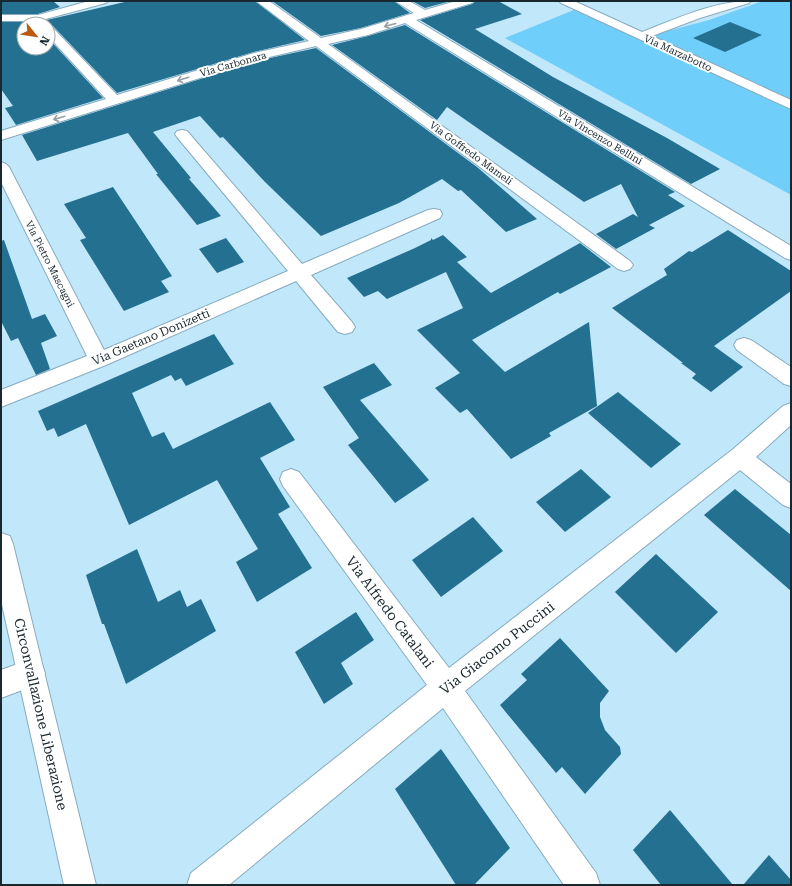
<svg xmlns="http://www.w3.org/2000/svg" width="792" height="886" font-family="'Roboto Serif',serif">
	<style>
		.green { fill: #70cefb }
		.building { fill: #247091 }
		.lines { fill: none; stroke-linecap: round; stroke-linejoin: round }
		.street-casing { stroke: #87abbe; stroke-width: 2 }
		.secondary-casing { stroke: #87abbe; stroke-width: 2 }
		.street { fill: #fff; fill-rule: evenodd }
		.secondary { fill: #fff; fill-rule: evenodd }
		.oneway { stroke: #989ea1 }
		.labels { text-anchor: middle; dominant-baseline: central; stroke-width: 4; stroke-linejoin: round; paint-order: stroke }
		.far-street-label { font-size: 10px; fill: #19272e; stroke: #fff }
		.street-label { font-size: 12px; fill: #19272e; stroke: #fff }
		.near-street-label { font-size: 14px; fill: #19272e; stroke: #fff }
	</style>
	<rect width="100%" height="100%" fill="#c1e7fb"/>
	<polygon class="green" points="763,1 791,1 791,195 505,38 581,7 645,37 709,20"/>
	<g class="building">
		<polygon points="1,1 53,1 60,7 38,14 1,14"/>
		<polygon points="129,1 255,1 305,40 254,52 117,93 53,26 48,24 24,24 24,48 48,48 48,38 103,98 16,125 5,108 13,106 1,89 1,22 38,22"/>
		<polygon points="272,1 394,1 410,13 361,28 321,36"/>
		<polygon points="412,1 451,1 425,8"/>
		<polygon points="476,1 498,1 522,14 475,29 553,77 667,138 720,169 691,184 420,20 472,4"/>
		<polygon points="730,22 762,35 725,52 693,38"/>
		<polygon points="405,25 675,192 668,195 685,206 649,225 655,228 616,249 596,234 633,214 638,217 621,184 584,202 447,107 437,120 332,45 368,36"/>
		<polygon points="316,48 477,167 537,219 506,232 461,190 458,191 442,179 399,203 321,236 265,182 223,137 220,138 200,116 153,132 191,178 189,179 221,216 197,225 156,174 158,174 128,133 37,161 22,135 261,60"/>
		<polygon points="113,187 172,276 161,281 169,292 124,311 80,240 86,238 64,204"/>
		<polygon points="728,230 791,271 791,291 714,346 743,367 711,392 692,378 696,374 681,363 683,363 612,308 667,275 664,269 689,251 692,252"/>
		<polygon points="443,235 467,257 457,262 491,293 580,243 611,267 560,294 558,292 472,340 505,372 589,322 597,406 549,433 551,436 511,459 467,409 460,413 435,388 460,373 417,330 463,308 446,272 387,299 378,291 364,297 347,278 415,248 431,240 431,238 433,240"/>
		<polygon points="226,238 244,262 217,273 199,249"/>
		<polygon points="4,240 32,319 45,314 57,336 41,343 50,369 36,375 18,338 11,341 1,321 1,241"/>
		<polygon points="214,334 234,364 186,386 181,378 175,381 171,375 132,393 152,437 164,432 173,449 270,402 295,440 260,458 290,507 278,514 312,568 257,602 236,562 258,549 217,480 129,525 86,424 58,437 54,428 47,431 38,411"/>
		<polygon points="374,363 392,385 360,400 429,480 395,503 348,445 359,438 323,387"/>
		<polygon points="618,392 681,444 651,468 588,413"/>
		<polygon points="581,469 611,497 565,532 536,502"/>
		<polygon points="735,489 791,535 791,591 704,515"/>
		<polygon points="473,517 503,551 441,597 412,560"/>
		<polygon points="137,549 158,602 180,590 187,607 201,599 216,631 126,684 104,624 102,624 86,575"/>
		<polygon points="656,554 718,612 676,653 615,592"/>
		<polygon points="356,612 374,640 341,663 353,684 324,704 295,652"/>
		<polygon points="560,638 609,691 600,703 600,717 605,730 620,747 621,754 585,794 562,767 556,773 500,705 527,680 521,674"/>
		<polygon points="441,749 510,848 474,885 456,885 395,789"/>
		<polygon points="670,810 733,885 661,885 633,850"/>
		<polygon points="769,855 791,880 791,885 743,885"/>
	</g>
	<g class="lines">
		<g class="street-casing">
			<g id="street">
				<polygon points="89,1 108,1 106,3 38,21 1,21 1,15 38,15"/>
				<polygon points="256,1 269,1 321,38 361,29 414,13 395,1 409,1 425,10 456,1 474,1 472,3 416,20 791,246 791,260 785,258 405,23 368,35 328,44 630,261 633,265 630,269 624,271 618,269 316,46 261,59 1,140 1,131 106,99 48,36 48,25 52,27 117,95 254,53 309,41"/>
				<path d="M559,1H574L642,32C676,19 713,1 751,1L749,3L700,18L652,36L791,100V109L561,3Z"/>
				<polygon points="182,130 187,131 302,264 428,210 434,209 440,210 442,214 440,218 311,275 352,322 355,327 352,332 345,334 338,332 296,281 106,365 1,407 1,390 87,356 1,182 1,162 6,164 9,167 104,350 288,271 177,137 175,134 177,131"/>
				<polygon points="744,338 751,340 791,367 791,386 784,384 737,350 734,345 737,340"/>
				<polygon points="791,403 791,425 756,457 791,484 791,508 783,505 740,470 465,691 596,873 600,885 564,885 443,708 229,885 187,885 191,873 427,685 283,486 280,479 283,472 291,469 299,472 449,668 732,450 783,406"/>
				<polygon points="31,659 41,663 45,673 41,683 1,698 1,670"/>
			</g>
		</g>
		<g class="secondary-casing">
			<polygon id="secondary" points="1,533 10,536 13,544 96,885 64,885 1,600"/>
		</g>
		<use href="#street" class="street"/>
		<use href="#secondary" class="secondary"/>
	</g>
	<defs><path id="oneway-shaft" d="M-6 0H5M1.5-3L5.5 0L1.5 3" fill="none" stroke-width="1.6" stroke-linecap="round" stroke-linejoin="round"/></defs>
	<g class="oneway">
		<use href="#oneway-shaft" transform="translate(390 25) rotate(165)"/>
		<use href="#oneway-shaft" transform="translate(183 79) rotate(162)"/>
		<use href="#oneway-shaft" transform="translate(59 118) rotate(163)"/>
	</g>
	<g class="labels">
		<g class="far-street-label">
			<text transform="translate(678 53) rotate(25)">Via Marzabotto</text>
			<text transform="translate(233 64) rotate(-16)">Via Carbonara</text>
			<text transform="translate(600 137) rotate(31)">Via Vincenzo Bellini</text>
			<text transform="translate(471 153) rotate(36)">Via Goffredo Mameli</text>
			<text transform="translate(50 264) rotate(63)">Via Pietro Mascagni</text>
		</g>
		<g class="street-label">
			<text transform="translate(151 337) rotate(-23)">Via Gaetano Donizetti</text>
		</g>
		<g class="near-street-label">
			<text transform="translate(390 612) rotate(53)">Via Alfredo Catalani</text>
			<text transform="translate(497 648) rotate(-38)">Via Giacomo Puccini</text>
			<text transform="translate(41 714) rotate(77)">Circonvallazione Liberazione</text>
		</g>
	</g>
	<rect width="792" height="886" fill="none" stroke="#19272e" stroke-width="4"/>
	<g transform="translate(36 36) rotate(120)"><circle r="19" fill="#ffffff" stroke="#a3a9ab"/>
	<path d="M0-3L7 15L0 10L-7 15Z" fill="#bb5c12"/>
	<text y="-6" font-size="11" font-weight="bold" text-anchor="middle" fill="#19272e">N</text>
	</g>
</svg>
